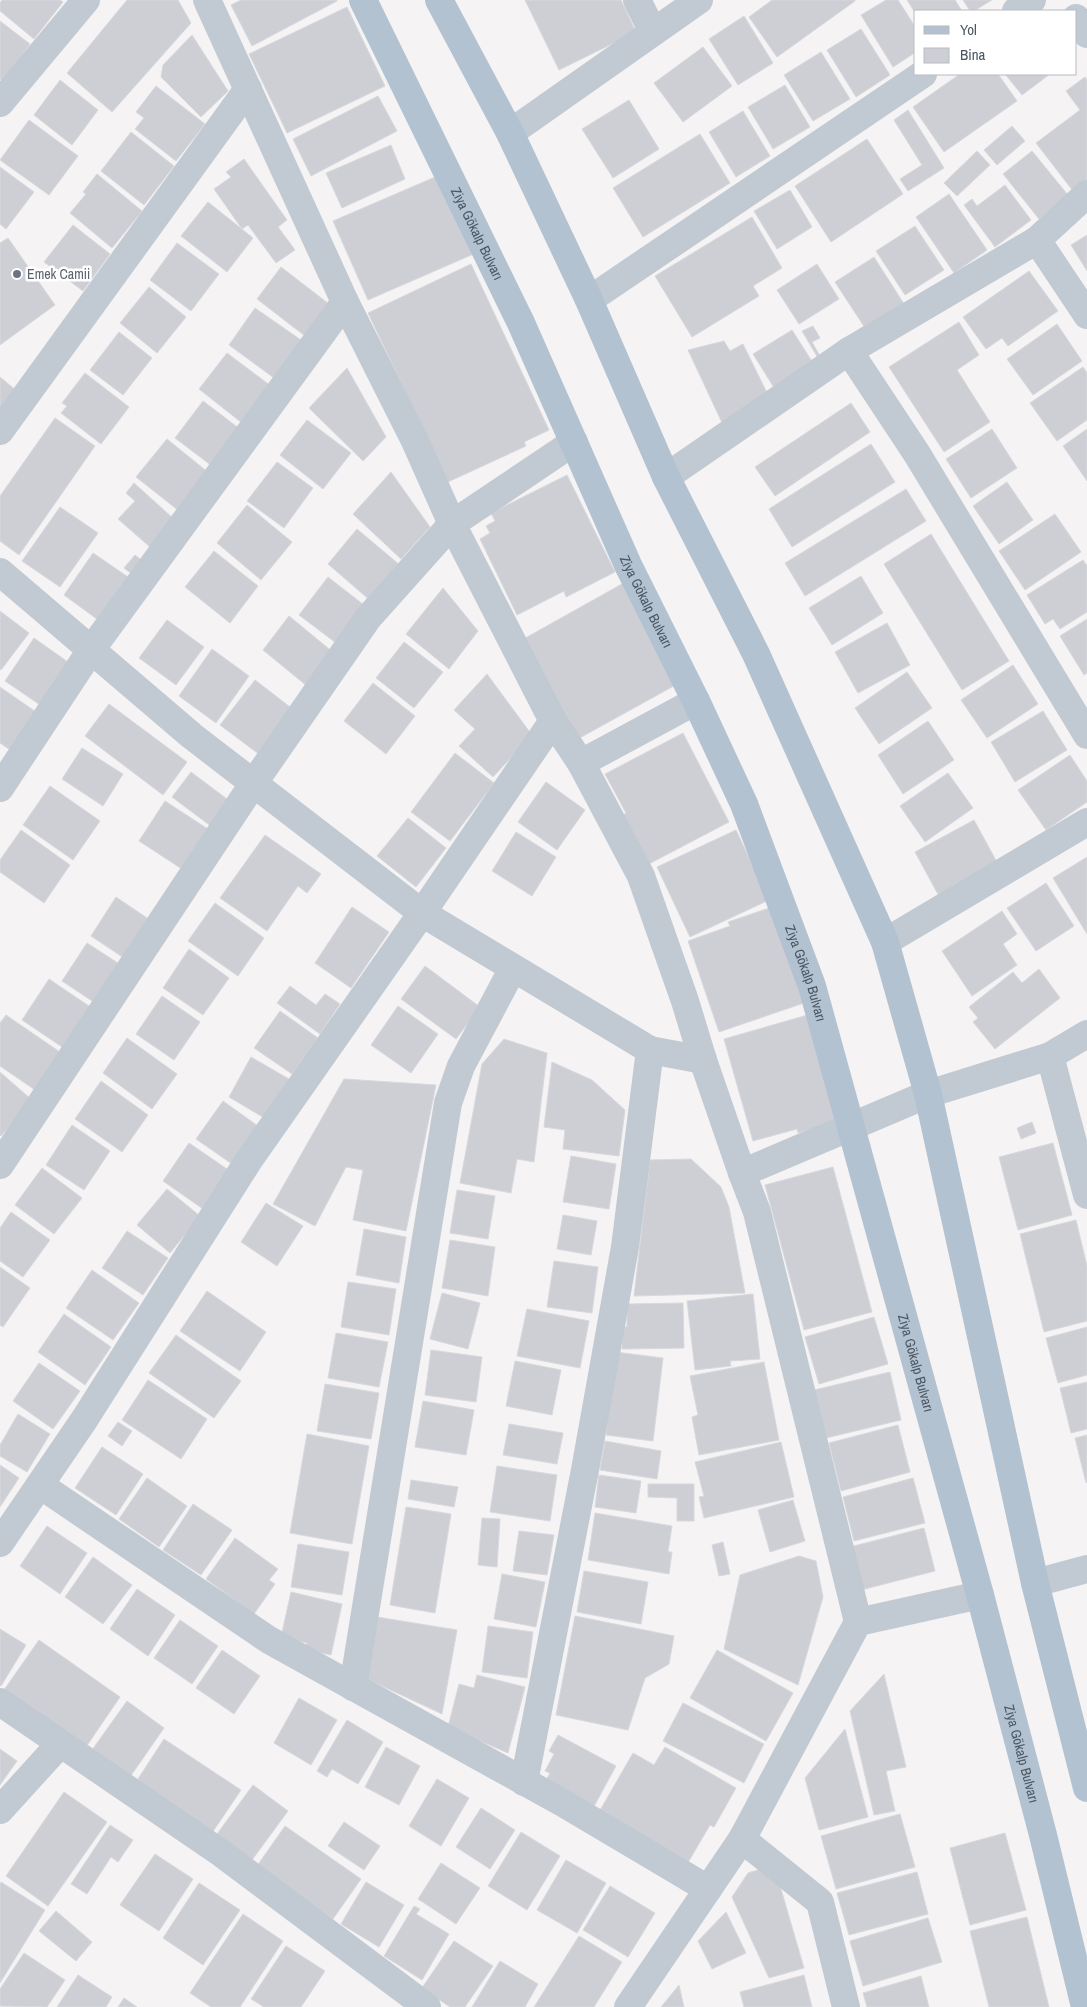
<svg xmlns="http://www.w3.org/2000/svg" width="1087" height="2007" font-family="'Archivo Narrow',sans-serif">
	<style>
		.building { fill: #cdcfd5; stroke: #d7d9de }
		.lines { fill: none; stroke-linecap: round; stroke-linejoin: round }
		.minor { stroke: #c1cad2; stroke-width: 28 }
		.major { stroke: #b3c2d1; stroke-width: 28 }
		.worship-dot { fill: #6b7280; stroke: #fff; stroke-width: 2 }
		.labels { text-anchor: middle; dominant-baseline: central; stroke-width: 5; stroke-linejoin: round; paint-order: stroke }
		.street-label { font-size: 14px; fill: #4a5661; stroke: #fff }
		.worship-label { font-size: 14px; fill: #5b616d; stroke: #fff; text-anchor: start }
	</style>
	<rect width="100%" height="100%" fill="#f5f3f3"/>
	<g class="building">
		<polygon points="2,0 60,0 63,2 34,39 0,11 0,3"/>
		<polygon points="127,0 178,0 191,23 112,112 67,73"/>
		<polygon points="241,0 337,0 337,1 252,46 231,5"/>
		<polygon points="525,0 621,0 636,32 559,70"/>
		<polygon points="772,0 855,0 855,1 777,57 749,17"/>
		<polygon points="886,0 898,0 916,28 916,52 893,67 861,15"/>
		<polygon points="907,0 955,0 962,11 916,11 916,14"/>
		<polygon points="963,0 992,0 974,11 970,11"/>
		<polygon points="347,7 385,86 287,133 249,54"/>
		<polygon points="744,16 773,63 738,85 709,39"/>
		<polygon points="0,21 30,44 3,81 0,79"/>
		<polygon points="861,29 890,75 856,97 827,50"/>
		<polygon points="192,35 228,91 201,117 161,77 163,65"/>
		<polygon points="703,47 732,86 683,122 654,83"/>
		<polygon points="821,52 850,99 813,121 784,75"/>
		<polygon points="960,74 998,74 1017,101 944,152 913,107"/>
		<polygon points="1005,74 1050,74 1022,95"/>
		<polygon points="1085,77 1087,80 1087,180 1073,191 1036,143 1080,110 1066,91"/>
		<polygon points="60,80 98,110 72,145 34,115"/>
		<polygon points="785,85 810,127 773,149 748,107"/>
		<polygon points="156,86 205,124 176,161 135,129 144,118 136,112"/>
		<polygon points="378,96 397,131 311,176 293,139"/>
		<polygon points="629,100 659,149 613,178 582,129"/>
		<polygon points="908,110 944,168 908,191 900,179 922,165 894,120"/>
		<polygon points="743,111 770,156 736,177 709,132"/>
		<polygon points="29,120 78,156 49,195 0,160"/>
		<polygon points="1012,126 1025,141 997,165 984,150"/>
		<polygon points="131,132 174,166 144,205 101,171"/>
		<polygon points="700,134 730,183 643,237 613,188"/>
		<polygon points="867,139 903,194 831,242 795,186"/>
		<polygon points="391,145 405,179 342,208 326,173"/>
		<polygon points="977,151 990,165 957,196 944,183"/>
		<polygon points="1032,151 1068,195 1039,219 1003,174"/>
		<polygon points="244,159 287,220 278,227 295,250 276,263 248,225 242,229 214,189 231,177 226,172"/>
		<polygon points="0,167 34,192 6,229 0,224"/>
		<polygon points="97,174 142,211 112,248 70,213 86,194 83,192"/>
		<polygon points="442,174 476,253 368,300 333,221"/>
		<polygon points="1005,185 1031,220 995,247 964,205 972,199 977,206"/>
		<polygon points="790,190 812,227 777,249 754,211"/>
		<polygon points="949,194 987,250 954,273 916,217"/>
		<polygon points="208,202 253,238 227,272 181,236"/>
		<polygon points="752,217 782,268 753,286 759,296 692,337 655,276"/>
		<polygon points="73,225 110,254 83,291 44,262"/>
		<polygon points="915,226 944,270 905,295 876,251"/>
		<polygon points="1087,235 1087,271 1071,245"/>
		<polygon points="8,238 55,305 0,345 0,243"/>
		<polygon points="177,243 219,274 191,311 150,280"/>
		<polygon points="874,257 906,307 867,331 835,282"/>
		<polygon points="471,264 549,430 524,442 526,446 448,482 368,313"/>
		<polygon points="817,264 839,299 799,324 777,290"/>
		<polygon points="281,267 329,304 305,336 257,299"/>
		<polygon points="1029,271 1058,311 1008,346 1002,338 986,349 963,317"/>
		<polygon points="149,287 186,317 157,353 120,323"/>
		<polygon points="255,308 301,340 274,378 229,345"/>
		<polygon points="959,322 979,355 957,370 990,422 944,452 889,367"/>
		<polygon points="1057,324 1082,361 1033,395 1007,359"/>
		<polygon points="813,326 820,338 812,342 820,356 818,358 802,331"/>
		<polygon points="792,330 815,366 776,391 753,354"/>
		<polygon points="119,332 152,358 123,395 90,370"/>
		<polygon points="724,341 730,351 743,344 770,399 724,427 688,350"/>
		<polygon points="227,353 271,386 242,423 199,389"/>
		<polygon points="1083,367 1087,373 1087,420 1057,441 1030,403"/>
		<polygon points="347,368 386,437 363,461 309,408"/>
		<polygon points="85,373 129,407 101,444 61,413 67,406 62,403"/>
		<polygon points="0,377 18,392 0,413"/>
		<polygon points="203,401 240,429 212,466 175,438"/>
		<polygon points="851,403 870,432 775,496 755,467"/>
		<polygon points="55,418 95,446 19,555 0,541 0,496"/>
		<polygon points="307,420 351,453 323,489 280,455"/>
		<polygon points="992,429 1017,468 971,498 946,459"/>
		<polygon points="1087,429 1087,481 1063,446"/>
		<polygon points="167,439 209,473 179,511 136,477"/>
		<polygon points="871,444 895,482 792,547 769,509"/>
		<polygon points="277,462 313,488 284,528 247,501"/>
		<polygon points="391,472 430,527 401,559 353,514"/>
		<polygon points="567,475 615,572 566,597 564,591 517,615 480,539 490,533 486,526 495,521 491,513"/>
		<polygon points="1007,482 1033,520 999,544 973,506"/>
		<polygon points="134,483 175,520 150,547 118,519 135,501 126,493"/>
		<polygon points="906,489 926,521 805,596 785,563"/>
		<polygon points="247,505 292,542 261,580 217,543"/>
		<polygon points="60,507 98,533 60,587 22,561"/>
		<polygon points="1055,514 1081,552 1025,590 999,551"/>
		<polygon points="357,529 401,566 372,602 328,564"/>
		<polygon points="931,534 1009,661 962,690 884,564"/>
		<polygon points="214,551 258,586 230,623 185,587"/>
		<polygon points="93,553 131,579 101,622 64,595"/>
		<polygon points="135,555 144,562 133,575 124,568"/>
		<polygon points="1083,560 1087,566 1087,612 1060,629 1053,619 1045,624 1027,595"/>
		<polygon points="861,576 883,613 832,645 809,608"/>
		<polygon points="328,577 364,605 336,643 299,615"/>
		<polygon points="629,580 681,682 576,740 520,641"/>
		<polygon points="443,588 478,631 449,669 406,634"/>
		<polygon points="0,611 29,633 1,670 0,669"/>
		<polygon points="289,616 334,653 307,686 263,650"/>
		<polygon points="1087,619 1087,673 1084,675 1060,636"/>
		<polygon points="167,620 204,647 176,685 139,658"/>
		<polygon points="887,623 910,665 858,693 835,652"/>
		<polygon points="34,638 75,667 46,709 5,681"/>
		<polygon points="404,642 443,672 414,708 376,678"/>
		<polygon points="212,649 249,676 216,723 179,696"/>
		<polygon points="1013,665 1038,704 987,738 961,700"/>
		<polygon points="907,672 932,708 879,744 855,708"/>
		<polygon points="487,674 532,735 493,777 459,746 475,729 454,710"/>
		<polygon points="255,680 294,710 260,755 220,725"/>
		<polygon points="373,683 415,716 386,754 344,721"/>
		<polygon points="0,687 42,716 16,754 0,743"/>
		<polygon points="109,704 187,762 163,795 85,736"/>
		<polygon points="1043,711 1067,750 1015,782 991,742"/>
		<polygon points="928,721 954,760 903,794 878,755"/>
		<polygon points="683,733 729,822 645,866 620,817 626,813 605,774"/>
		<polygon points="82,748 123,774 103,806 62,779"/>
		<polygon points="455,753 494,783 450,841 411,812"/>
		<polygon points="1070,755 1087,781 1087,802 1046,830 1018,790"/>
		<polygon points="191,772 231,802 212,827 172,797"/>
		<polygon points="948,773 973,808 925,842 900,806"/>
		<polygon points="546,782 585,810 557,850 518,822"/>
		<polygon points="50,786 100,821 73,860 23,825"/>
		<polygon points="165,801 211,831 185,871 139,841"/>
		<polygon points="408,818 446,848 416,887 377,856"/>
		<polygon points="974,820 999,866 940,898 915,852"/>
		<polygon points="21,830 70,865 44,903 0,872 0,860"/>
		<polygon points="736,830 769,900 690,937 657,867"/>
		<polygon points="516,832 556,857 532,896 492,871"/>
		<polygon points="265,835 321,874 307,893 298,886 267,931 220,898"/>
		<polygon points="1087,857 1087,934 1053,878"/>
		<polygon points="1046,883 1074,926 1036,951 1007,908"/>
		<polygon points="116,897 150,920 124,958 91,936"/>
		<polygon points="215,903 264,938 238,976 188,941"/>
		<polygon points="352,907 389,932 351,988 315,963"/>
		<polygon points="772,907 804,1003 719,1032 688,941 730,926 728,922"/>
		<polygon points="1002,911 1017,934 1003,944 1017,965 972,996 942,951"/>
		<polygon points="87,943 121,965 95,1003 62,981"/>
		<polygon points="189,949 229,978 203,1015 163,988"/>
		<polygon points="425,966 480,1007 456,1039 401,999"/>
		<polygon points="1039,969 1060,998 995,1049 973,1022 978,1018 969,1007 1013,972 1022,983"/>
		<polygon points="49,979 92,1008 65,1049 22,1020"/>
		<polygon points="290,986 316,1005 325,994 340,1004 320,1034 277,1003"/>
		<polygon points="162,996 200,1022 174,1060 136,1034"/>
		<polygon points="398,1006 438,1034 411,1073 371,1045"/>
		<polygon points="280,1011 318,1038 292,1074 254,1048"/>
		<polygon points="811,1014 841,1121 798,1133 797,1129 753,1141 724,1039"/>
		<polygon points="6,1015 60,1052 35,1090 0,1066 0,1023"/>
		<polygon points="127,1038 177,1074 152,1109 103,1073"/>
		<polygon points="504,1039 547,1053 534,1162 517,1159 511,1193 460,1183 482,1064"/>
		<polygon points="251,1057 289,1079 266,1119 229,1097"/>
		<polygon points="552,1062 592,1080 625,1110 619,1156 563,1149 565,1130 544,1127"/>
		<polygon points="0,1072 32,1100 1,1136 0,1135"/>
		<polygon points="344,1079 436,1085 406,1231 353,1220 363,1170 346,1167 315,1226 273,1204"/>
		<polygon points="101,1081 148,1115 122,1152 75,1119"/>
		<polygon points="223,1101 258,1126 232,1164 196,1139"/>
		<polygon points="1032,1122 1036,1133 1021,1139 1017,1128"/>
		<polygon points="72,1125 110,1151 84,1190 46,1165"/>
		<polygon points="189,1143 230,1171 203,1209 163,1181"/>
		<polygon points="1053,1143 1072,1215 1018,1230 999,1157"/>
		<polygon points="571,1156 616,1164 609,1209 563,1202"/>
		<polygon points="691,1159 721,1187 729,1207 745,1293 634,1296 650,1160"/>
		<polygon points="833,1167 872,1312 804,1330 765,1185"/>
		<polygon points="42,1168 82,1198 54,1234 15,1205"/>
		<polygon points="167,1189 200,1216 170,1253 137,1225"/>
		<polygon points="457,1190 495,1196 488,1239 450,1233"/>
		<polygon points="266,1203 303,1226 277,1266 241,1242"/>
		<polygon points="11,1212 50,1240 23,1277 0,1261 0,1228"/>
		<polygon points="563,1215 597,1221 591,1255 557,1249"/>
		<polygon points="1076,1220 1087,1266 1087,1321 1044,1332 1020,1234"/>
		<polygon points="364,1229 406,1237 399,1283 356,1275"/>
		<polygon points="127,1231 168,1258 143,1295 102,1268"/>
		<polygon points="450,1240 495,1247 488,1296 442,1288"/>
		<polygon points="554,1261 598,1267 592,1313 547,1307"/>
		<polygon points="0,1267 30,1288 3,1327 0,1325"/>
		<polygon points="92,1270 139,1303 113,1340 66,1308"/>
		<polygon points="348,1282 396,1289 389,1335 341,1327"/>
		<polygon points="207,1291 266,1332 240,1371 180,1331"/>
		<polygon points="442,1293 480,1303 468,1349 430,1339"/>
		<polygon points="753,1294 760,1359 730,1361 731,1366 695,1370 687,1301"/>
		<polygon points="683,1303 684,1348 622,1349 622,1327 627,1327 627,1304"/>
		<polygon points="527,1309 589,1321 580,1368 517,1356"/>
		<polygon points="64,1314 111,1347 85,1385 38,1352"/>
		<polygon points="874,1317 888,1364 819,1384 805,1337"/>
		<polygon points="1087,1327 1087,1375 1058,1383 1046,1338"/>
		<polygon points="336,1333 388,1342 379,1387 328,1378"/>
		<polygon points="176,1335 241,1381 214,1418 149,1373"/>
		<polygon points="431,1350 482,1357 476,1402 425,1395"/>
		<polygon points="615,1352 663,1358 653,1441 606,1435"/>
		<polygon points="515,1361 561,1370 552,1415 506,1406"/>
		<polygon points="764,1362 779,1440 699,1455 692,1417 698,1415 690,1376"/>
		<polygon points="39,1363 80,1391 53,1429 13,1401"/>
		<polygon points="890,1372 901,1420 826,1438 814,1390"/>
		<polygon points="148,1380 207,1419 181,1459 122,1420"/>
		<polygon points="1087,1382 1087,1429 1071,1433 1060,1388"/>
		<polygon points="325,1384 379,1393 371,1439 317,1431"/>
		<polygon points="423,1401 474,1410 466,1455 415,1447"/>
		<polygon points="18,1414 50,1434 27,1472 0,1456 0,1445"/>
		<polygon points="118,1422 132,1431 122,1446 108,1436"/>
		<polygon points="509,1424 563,1433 557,1464 503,1455"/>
		<polygon points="898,1425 910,1472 841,1491 829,1443"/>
		<polygon points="307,1434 369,1446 352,1544 290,1533"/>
		<polygon points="1087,1435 1087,1482 1086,1483 1075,1438"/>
		<polygon points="605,1441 661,1451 657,1479 600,1470"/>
		<polygon points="781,1442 794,1497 704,1518 699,1497 704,1496 695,1462"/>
		<polygon points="102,1447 143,1474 116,1515 75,1488"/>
		<polygon points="0,1465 19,1478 0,1507"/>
		<polygon points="497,1466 557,1475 550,1521 490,1512"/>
		<polygon points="599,1475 641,1481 636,1513 595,1507"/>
		<polygon points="147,1478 187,1506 159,1547 119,1519"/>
		<polygon points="913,1478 925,1523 854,1541 843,1497"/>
		<polygon points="411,1480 458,1487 454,1507 408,1499"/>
		<polygon points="648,1484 694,1484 694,1521 677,1521 677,1498 648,1497"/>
		<polygon points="793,1500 805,1541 770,1552 758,1510"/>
		<polygon points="193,1504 232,1530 201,1575 163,1550"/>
		<polygon points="406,1507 451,1514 435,1613 390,1605"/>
		<polygon points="595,1513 672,1526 668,1552 672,1552 669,1574 588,1560"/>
		<polygon points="482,1518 500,1519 497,1567 478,1565"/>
		<polygon points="47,1526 87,1553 60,1594 20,1566"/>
		<polygon points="924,1528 935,1571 861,1590 850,1547"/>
		<polygon points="519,1531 554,1535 547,1575 513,1571"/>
		<polygon points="235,1538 278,1569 269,1580 275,1584 254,1614 206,1579"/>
		<polygon points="723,1542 730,1574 719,1576 712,1545"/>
		<polygon points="298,1544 349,1552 342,1595 291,1587"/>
		<polygon points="799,1556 816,1561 823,1597 798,1685 724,1649 740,1575"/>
		<polygon points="93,1557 132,1585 103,1624 65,1597"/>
		<polygon points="584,1571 648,1582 641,1624 577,1612"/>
		<polygon points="502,1574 545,1582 536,1627 494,1619"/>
		<polygon points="137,1589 175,1615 148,1656 110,1629"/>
		<polygon points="291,1592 342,1604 331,1655 305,1649 307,1643 281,1637"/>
		<polygon points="575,1616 674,1636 669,1664 645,1678 628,1730 556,1715"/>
		<polygon points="377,1617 457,1630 442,1714 367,1679"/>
		<polygon points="180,1620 218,1646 192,1684 154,1658"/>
		<polygon points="488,1626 533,1632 527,1678 482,1672"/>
		<polygon points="0,1629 26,1645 1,1686 0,1685"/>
		<polygon points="39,1640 120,1697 86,1747 4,1690"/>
		<polygon points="222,1650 260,1676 234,1714 196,1688"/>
		<polygon points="717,1650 793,1693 766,1741 690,1698"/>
		<polygon points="884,1674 906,1767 886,1771 895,1811 874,1815 850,1711"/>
		<polygon points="477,1675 525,1687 508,1753 448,1727 459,1684 474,1688"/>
		<polygon points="299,1698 337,1720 311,1765 274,1743"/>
		<polygon points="127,1701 164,1728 130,1777 92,1750"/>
		<polygon points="683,1703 764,1744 744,1783 663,1741"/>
		<polygon points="347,1720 383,1742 358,1784 332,1769 327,1777 317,1771"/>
		<polygon points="845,1729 868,1817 819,1830 805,1778"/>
		<polygon points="558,1735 616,1766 591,1812 543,1786 550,1773 545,1771 554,1754 549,1751"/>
		<polygon points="164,1739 241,1790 212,1833 136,1782"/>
		<polygon points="386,1747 420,1766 399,1805 365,1787"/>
		<polygon points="665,1747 736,1788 714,1827 710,1825 683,1871 595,1819 633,1753 654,1765"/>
		<polygon points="0,1749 17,1761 0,1785"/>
		<polygon points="437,1779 469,1798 441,1846 409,1826"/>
		<polygon points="253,1785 288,1811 252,1860 217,1834"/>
		<polygon points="64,1792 107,1822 48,1906 6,1876"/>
		<polygon points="481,1808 515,1830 490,1869 456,1847"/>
		<polygon points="900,1814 915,1867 836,1889 821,1836"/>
		<polygon points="344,1822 380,1846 364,1870 328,1846"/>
		<polygon points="110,1825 133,1840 118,1862 111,1857 87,1894 71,1884"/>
		<polygon points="285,1826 361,1879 333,1919 257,1866"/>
		<polygon points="521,1832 560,1856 527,1910 488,1886"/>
		<polygon points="1005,1833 1026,1910 970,1925 950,1848"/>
		<polygon points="155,1854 193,1879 159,1931 120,1905"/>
		<polygon points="566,1860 606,1883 577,1933 537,1910"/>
		<polygon points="441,1863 480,1888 456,1924 418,1899"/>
		<polygon points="774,1865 804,1968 769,1978 732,1897 748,1873"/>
		<polygon points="917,1872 928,1914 849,1935 837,1893"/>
		<polygon points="1,1882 45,1910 0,1983 0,1884"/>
		<polygon points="366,1882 404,1905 379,1947 341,1924"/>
		<polygon points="199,1883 240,1910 203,1965 163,1938"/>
		<polygon points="610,1886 655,1913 628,1957 583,1930"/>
		<polygon points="414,1906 420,1909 416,1914 449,1934 422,1980 384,1956"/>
		<polygon points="56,1911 92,1942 76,1961 39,1931"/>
		<polygon points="726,1912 746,1953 712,1969 698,1941"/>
		<polygon points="243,1914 283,1941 240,2007 211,2007 190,1993"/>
		<polygon points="1027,1917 1049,2007 989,2007 970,1931"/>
		<polygon points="928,1918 942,1962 863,1986 850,1941"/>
		<polygon points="579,1936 622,1962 594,2007 534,2007"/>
		<polygon points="454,1941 493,1966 465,2007 450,2007 422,1988"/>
		<polygon points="286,1946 325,1971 301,2007 264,2007 251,1999"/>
		<polygon points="24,1953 65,1980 47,2007 0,2006 0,1989"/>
		<polygon points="500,1961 538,1984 525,2007 472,2007"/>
		<polygon points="78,1975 112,1997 106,2007 57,2007"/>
		<polygon points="804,1975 812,2007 744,2007 740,1992"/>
		<polygon points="921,1976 929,2007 867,2007 863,1993"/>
		<polygon points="679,1985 684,2007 661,2007"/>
		<polygon points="124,1998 137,2007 118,2007"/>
	</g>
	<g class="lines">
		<g class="minor">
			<polyline points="637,0 653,32"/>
			<polyline points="1016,11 1032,0"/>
			<polyline points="1076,18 1087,34"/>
			<polyline points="0,103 86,0"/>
			<polyline points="510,133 699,0"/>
			<polyline points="1037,240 1087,315"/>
			<polyline points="589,300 923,74"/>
			<polyline points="849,351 917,454 1087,735"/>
			<polyline points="0,431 248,89"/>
			<polyline points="666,477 849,351 1037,240 1087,194"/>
			<polyline points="0,572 192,736 422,913 650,1050 703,1060 685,1001 641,876 581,763 553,721 452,524 415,441 345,302 207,0"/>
			<polyline points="581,763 696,701"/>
			<polyline points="0,788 91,650 345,302"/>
			<polyline points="885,942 1087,822"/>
			<polyline points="1050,1056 1087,1195"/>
			<polyline points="703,1060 742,1173 757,1212 858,1622"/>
			<polyline points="0,1165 253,784 368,618 452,524 574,442"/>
			<polyline points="742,1173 928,1094 1050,1056 1087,1034"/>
			<polyline points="40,1485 269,1640 563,1803 708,1889"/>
			<polyline points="0,1543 84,1420 249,1160 422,913 553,721"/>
			<polyline points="1035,1583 1087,1569"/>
			<polyline points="353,1687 448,1103 461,1066 513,968"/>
			<polyline points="0,1702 221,1853 427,2007"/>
			<polyline points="524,1782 585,1470 625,1247 650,1050"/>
			<polyline points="0,1810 60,1744"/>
			<polyline points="742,1839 820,1902 846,2007"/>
			<polyline points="628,2007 742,1839 858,1622 980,1595"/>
		</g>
		<g class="major">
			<path id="s1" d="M363,0L521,323L628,565L696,701L744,804L812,986L980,1595L1043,1835L1085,2007"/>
			<polyline points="439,0 510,133 589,300 666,477 756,654 885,942 928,1094 1035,1583 1087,1788"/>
		</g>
	</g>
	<circle class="worship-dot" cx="17" cy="274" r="5"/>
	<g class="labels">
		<g class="street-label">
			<text stroke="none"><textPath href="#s1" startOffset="260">Ziya Gökalp Bulvarı</textPath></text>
			<text stroke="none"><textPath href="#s1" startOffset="665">Ziya Gökalp Bulvarı</textPath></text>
			<text stroke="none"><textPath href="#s1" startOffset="1070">Ziya Gökalp Bulvarı</textPath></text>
			<text stroke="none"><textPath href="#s1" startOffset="1475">Ziya Gökalp Bulvarı</textPath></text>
			<text stroke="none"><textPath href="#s1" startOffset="1880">Ziya Gökalp Bulvarı</textPath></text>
		</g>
		<g class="worship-label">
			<text x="27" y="274">Emek Camii</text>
		</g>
	</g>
	<rect x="914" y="10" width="162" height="65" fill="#ffffff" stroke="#b7bbc0"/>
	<rect x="924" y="26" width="25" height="8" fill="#b3c2d1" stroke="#b7bbc0"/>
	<text x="960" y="35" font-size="15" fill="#4a5661">Yol</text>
	<rect x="924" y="48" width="25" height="15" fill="#cdcfd5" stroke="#b7bbc0"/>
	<text x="960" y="60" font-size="15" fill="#4a5661">Bina</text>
</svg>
